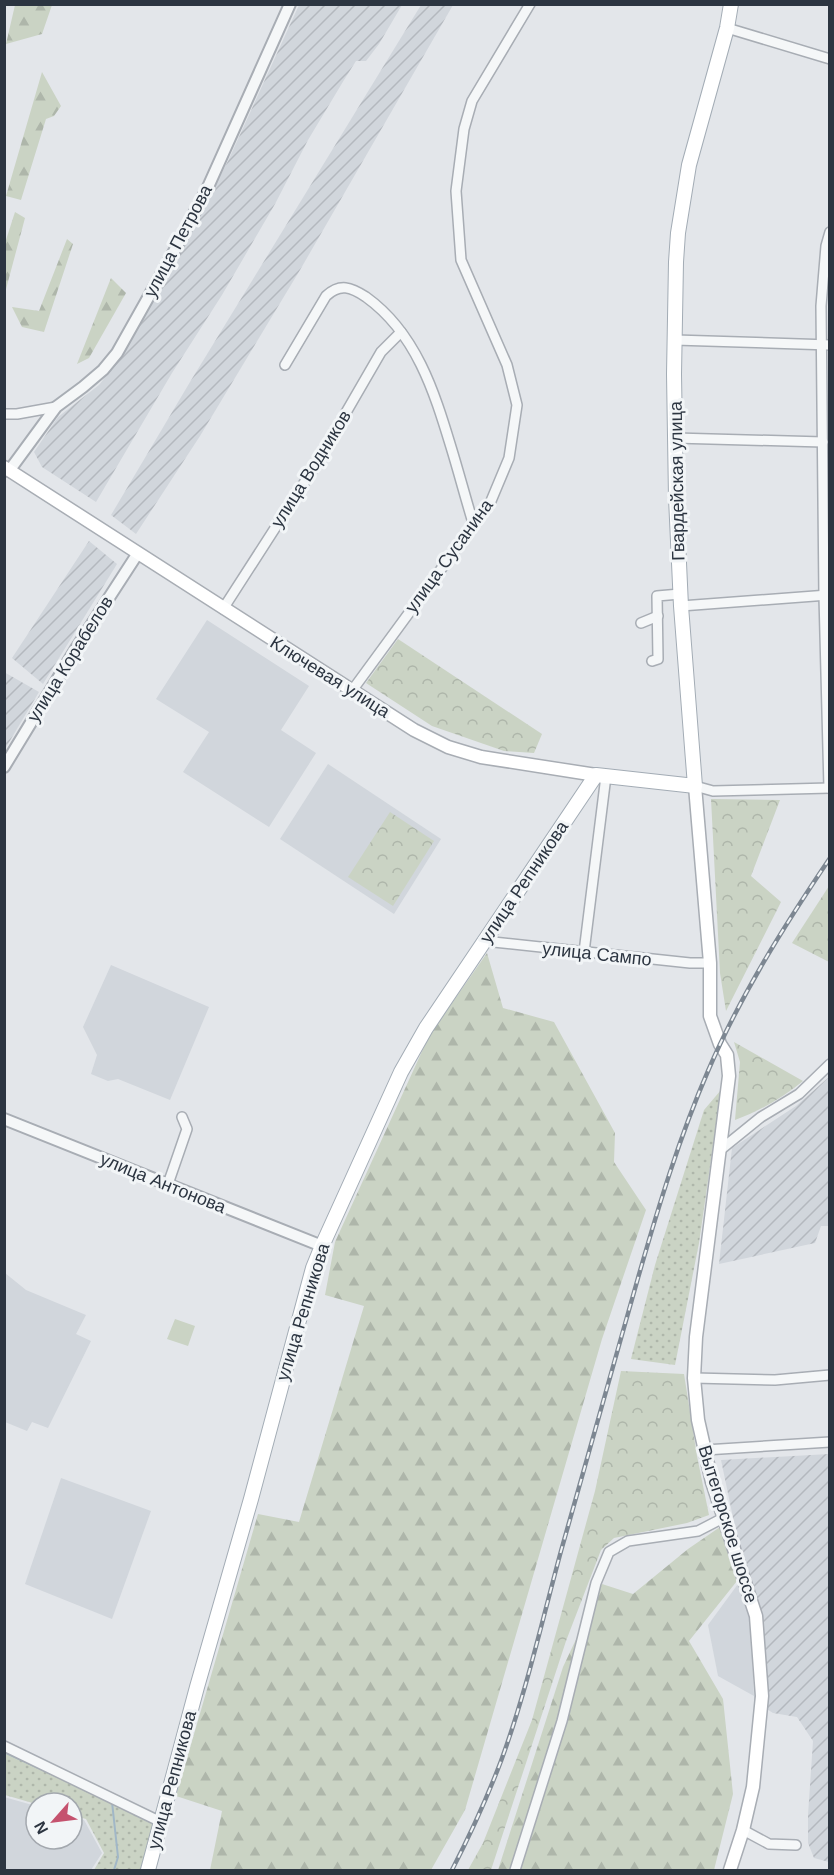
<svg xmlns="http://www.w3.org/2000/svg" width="834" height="1875" font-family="Arial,sans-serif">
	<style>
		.built { fill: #d1d6dc }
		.industrial { fill: url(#industrial-furrows) }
		.grass { fill: url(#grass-dots) }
		.forest { fill: url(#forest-firs) }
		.park { fill: url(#park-crowns) }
		.pitch { fill: #cad3c4 }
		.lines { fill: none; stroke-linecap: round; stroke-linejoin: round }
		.stream { stroke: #a1b7c7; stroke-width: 2 }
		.minor-casing { stroke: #a8adb4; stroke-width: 12 }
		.tertiary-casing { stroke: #a8adb4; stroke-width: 14 }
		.secondary-casing { stroke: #a8adb4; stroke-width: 15 }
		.primary-casing { stroke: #a3acb5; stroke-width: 16 }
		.minor { stroke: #f5f7f8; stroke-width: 9 }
		.tertiary { stroke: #f5f7f8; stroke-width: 10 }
		.secondary { stroke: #fff; stroke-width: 12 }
		.primary { stroke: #fff; stroke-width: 14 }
		.rail-casing { stroke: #7d8792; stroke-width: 4.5 }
		.rail { stroke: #f2f5f7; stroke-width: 2; stroke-dasharray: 7; stroke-linecap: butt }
		.labels { text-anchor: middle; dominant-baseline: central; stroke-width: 6; stroke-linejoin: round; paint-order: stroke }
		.street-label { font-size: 18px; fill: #2c3541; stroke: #f2f5f7 }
	</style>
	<defs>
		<pattern id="industrial-furrows" width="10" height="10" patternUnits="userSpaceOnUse" patternTransform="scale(1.5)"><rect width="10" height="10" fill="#d1d6dc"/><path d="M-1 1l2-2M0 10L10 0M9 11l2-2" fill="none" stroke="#b4b8be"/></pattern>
		<pattern id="grass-dots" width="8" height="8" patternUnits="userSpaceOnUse" patternTransform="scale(1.5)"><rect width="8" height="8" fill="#cad3c4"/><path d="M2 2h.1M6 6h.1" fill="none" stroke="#aeb6aa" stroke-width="1.8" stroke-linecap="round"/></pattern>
		<pattern id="forest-firs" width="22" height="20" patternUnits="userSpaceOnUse" patternTransform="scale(1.5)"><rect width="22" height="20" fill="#cad3c4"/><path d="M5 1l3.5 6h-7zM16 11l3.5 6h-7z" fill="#aeb6aa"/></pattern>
		<pattern id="park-crowns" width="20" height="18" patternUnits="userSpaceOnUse" patternTransform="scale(1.5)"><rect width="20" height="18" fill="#cad3c4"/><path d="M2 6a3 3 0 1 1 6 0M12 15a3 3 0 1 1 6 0" fill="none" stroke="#aeb6aa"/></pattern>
	</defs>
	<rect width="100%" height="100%" fill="#e3e6ea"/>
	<g class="built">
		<polygon points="207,620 309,686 281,730 316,753 269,827 183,772 209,732 156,699"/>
		<polygon points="328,764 441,839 394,914 280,839"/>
		<polygon points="111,965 209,1007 170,1100 118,1079 108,1081 91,1074 97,1055 83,1027"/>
		<polygon points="5,1273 26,1290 86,1315 76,1334 91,1341 48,1428 32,1422 27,1431 5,1422"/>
		<polygon points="61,1478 151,1511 112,1619 25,1584"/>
		<polygon points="738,1584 750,1614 754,1696 718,1676 708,1625"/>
		<polygon points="4,1797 36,1806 36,1839 72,1839 72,1817 84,1820 102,1853 91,1870 5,1870"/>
	</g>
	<g class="industrial">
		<polygon points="299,5 402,5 379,44 366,61 356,61 344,80 308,140 275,204 222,295 172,373 96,502 42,467 34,452 58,417 99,385 124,353 228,161"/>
		<polygon points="421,5 453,5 300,270 200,436 136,534 111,515 190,382"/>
		<polygon points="89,541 117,564 43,684 12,658"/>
		<polygon points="4,672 39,692 5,749 4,749"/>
		<polygon points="829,1077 829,1226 821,1226 815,1243 719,1264 732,1148 796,1106"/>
		<polygon points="829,1454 829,1862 814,1858 808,1843 808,1815 813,1741 797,1717 773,1713 754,1701 755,1632 749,1594 721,1460"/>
	</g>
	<g class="grass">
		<polygon points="721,1090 699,1243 675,1365 631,1359 655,1265 704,1110"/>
		<polygon points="4,1752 155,1823 142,1870 94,1870 104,1853 86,1819 72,1815 72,1803 36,1804 5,1795"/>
	</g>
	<g class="forest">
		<polygon points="15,5 52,5 42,34 6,44"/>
		<polygon points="42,72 61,106 54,116 46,119 21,200 6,196"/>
		<polygon points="15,212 25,218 5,293 5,243"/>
		<polygon points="67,239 73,244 44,332 22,327 12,307 39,311"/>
		<polygon points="111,278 126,293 89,358 77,364"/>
		<polygon points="487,953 503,1008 554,1022 615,1133 614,1162 646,1210 602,1339 465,1810 431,1870 210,1870 222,1811 176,1796 258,1514 299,1522 364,1306 325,1295 335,1242 429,1036"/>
		<polygon points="720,1527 737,1581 689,1641 723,1699 733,1794 714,1870 498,1870 563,1667 602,1584 633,1594 688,1549"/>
	</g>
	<g class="park">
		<polygon points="398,639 542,734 534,753 504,751 432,726 366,683"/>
		<polygon points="711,799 780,800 751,876 781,902 726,1011 720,973"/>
		<polygon points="390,812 434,841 393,906 348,877"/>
		<polygon points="829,886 829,962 792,943"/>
		<path d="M734,1042L803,1081C782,1098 760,1111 735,1120L740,1062Z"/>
		<polygon points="621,1371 684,1374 697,1456 709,1515 687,1523 614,1538 601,1550 566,1641 491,1870 468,1870 483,1843 532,1720 595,1491"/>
	</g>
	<polygon class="pitch" points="175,1319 195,1326 188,1346 167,1339"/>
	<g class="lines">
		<g class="stream">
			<polyline points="4,1752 58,1777"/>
			<polyline points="112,1802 118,1857 114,1870"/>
		</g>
		<g class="minor-casing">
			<g id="minor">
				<polyline points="727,28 830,59"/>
				<polyline points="675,340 830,345"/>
				<path d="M285,365L326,296C340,283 351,287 366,297C416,333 434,391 451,447C459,473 466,500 474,526"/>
				<polyline points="4,414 17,414 56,407"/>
				<polyline points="675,438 823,442"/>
				<polyline points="681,606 828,595"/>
				<polyline points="223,609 315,466 381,352 401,332"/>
				<polyline points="641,623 658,616"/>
				<polyline points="652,661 658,659 657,596 680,594"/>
				<polyline points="351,692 491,501 509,458 517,405 507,365 461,260 456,191 464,129 472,101 530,4"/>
				<polyline points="695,786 713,791 830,788"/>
				<polyline points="829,788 824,596 821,306 826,246 830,232"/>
				<polyline points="484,941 690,963 710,963"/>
				<polyline points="584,952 606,776"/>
				<polyline points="719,1151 761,1117 799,1094 830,1064"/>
				<polyline points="168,1184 187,1129 182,1117"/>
				<polyline points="694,1378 775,1380 830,1375"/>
				<polyline points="705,1450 830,1442"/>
				<polyline points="4,1746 161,1822"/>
				<polyline points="743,1830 769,1844 796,1845"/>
				<polyline points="515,1870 562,1721 596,1583 609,1552 628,1541 698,1531 725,1517"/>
			</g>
		</g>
		<g class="tertiary-casing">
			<g id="tertiary">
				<polyline points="9,471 56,407 83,387 103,370 117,353 176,248 208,187 290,4"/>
				<polyline points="4,767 77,647 138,553"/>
				<polyline points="4,1119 322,1246"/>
			</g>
		</g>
		<g class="secondary-casing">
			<g id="secondary">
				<polyline points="4,467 414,730 448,747 481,757 596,775"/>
				<polyline points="695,786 710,963 710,1016 720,1044 727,1055 729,1076 696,1337 694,1378 698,1420 712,1482 756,1616 762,1696 753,1787 743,1830 730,1870"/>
			</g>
		</g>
		<g class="primary-casing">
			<polyline id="primary" points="148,1870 197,1687 251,1499 313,1268 322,1246 401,1072 426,1028 596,775 695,786 681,606 676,498 674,374 676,262 678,233 689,165 727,28 731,4"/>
		</g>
		<use href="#minor" class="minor"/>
		<use href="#tertiary" class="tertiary"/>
		<use href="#secondary" class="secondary"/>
		<use href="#primary" class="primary"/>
		<g class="rail-casing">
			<path id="rail" d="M452,1870C470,1835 487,1798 501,1761C526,1693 542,1621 561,1551C587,1460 612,1369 638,1278C658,1208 679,1138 708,1071C740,996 784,926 830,858"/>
		</g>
		<use href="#rail" class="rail"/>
	</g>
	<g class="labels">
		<g class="street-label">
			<text transform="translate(178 241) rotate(-62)">улица Петрова</text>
			<text transform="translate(311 469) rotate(-58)">улица Водников</text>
			<text transform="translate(677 481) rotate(-91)">Гвардейская улица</text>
			<text transform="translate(449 556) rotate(-54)">улица Сусанина</text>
			<text transform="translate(70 659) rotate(-58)">улица Корабелов</text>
			<text transform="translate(330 677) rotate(32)">Ключевая улица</text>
			<text transform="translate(524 882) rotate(-56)">улица Репникова</text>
			<text transform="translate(597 954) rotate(6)">улица Сампо</text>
			<text transform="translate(163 1183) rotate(22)">улица Антонова</text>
			<text transform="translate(303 1312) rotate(-73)">улица Репникова</text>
			<text transform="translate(728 1524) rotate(73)">Вытегорское шоссе</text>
			<text transform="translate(172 1780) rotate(-75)">улица Репникова</text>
		</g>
	</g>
	<rect width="834" height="1875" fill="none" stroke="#2c3541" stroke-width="12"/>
	<g transform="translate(54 1821) rotate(242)"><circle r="28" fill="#f2f5f7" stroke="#a3a8ae" stroke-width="1.5"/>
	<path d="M0-4.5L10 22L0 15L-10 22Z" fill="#c5526e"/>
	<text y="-9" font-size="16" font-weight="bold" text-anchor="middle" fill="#2c3541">N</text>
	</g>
</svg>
